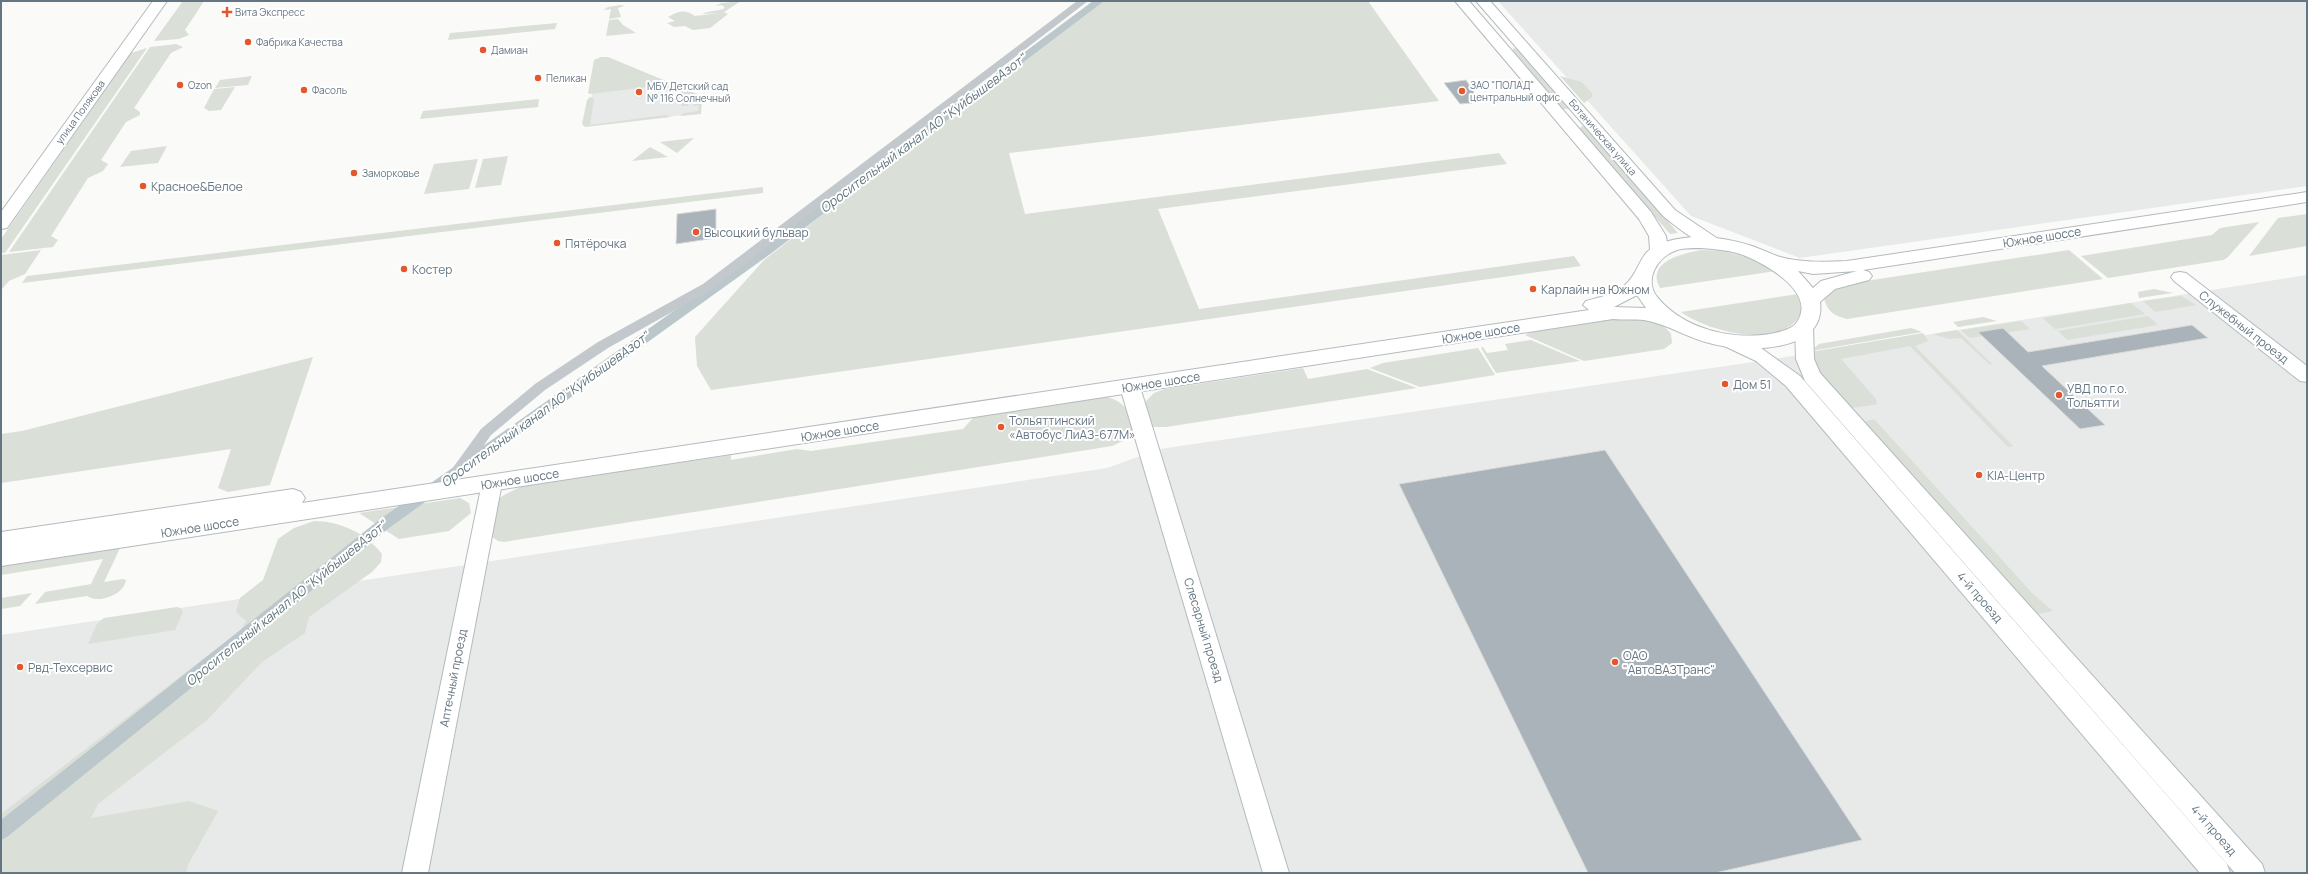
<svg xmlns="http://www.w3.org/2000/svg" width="2308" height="874" font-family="Manrope,sans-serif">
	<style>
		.built { fill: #e8e9e9 }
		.green { fill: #dadfd7 }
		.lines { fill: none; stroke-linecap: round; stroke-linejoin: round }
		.canal { fill: #bbc7cb; fill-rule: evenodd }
		.building { fill: #aab3b9; stroke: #dcdcda }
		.secondary-casing { stroke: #b3babf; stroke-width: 2 }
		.primary-casing { stroke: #b5babe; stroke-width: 2 }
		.street { fill: #c3c8cc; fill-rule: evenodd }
		.secondary { fill: #fff; fill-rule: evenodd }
		.primary { fill: #fff; fill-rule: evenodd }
		.poi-dot { fill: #e4572e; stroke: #fff; stroke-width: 1.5 }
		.labels { text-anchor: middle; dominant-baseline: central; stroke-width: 4; stroke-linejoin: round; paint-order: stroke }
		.far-poi-label { font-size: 10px; fill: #657683; stroke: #fff; text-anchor: start }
		.far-street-label { font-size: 10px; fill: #657683; stroke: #fff }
		.poi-label { font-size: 12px; fill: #657683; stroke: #fff; text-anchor: start }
		.street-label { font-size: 12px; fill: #657683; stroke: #fff }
		.water-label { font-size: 13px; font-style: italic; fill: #60757c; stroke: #fff }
	</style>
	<rect width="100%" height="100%" fill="#fafaf8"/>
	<g class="built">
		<polygon points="1498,1 2307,1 2307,186 1800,258 1691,216"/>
		<polygon points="608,60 685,90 685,100 702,98 701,113 587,126 597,61"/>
		<polygon points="2307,275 2307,873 1,873 1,635 1107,468 1160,449 1760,361"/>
	</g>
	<g class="green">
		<polygon points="183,1 204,1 185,30 189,35 179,39 154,41"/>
		<path d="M741,1L724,12L728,14L710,28L693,30L685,26L674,27L667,23L675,21L668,17C679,11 684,9 695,16L720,13L702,14C710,10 717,12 725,8L722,5L716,6L721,3Z"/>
		<polygon points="1098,1 1368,1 1439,101 1009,153 1025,214 1499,153 1507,164 1158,209 1199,309 1574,256 1581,266 711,390 697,366 695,337 764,260"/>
		<polygon points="621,5 624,6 618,8 621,17 609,19 611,9 603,10 608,7"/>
		<polygon points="618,19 623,25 636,33 606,36 609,20"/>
		<polygon points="557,23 555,29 448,40 450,33"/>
		<polygon points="176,44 183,47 171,53 134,108 140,112 140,115 126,122 101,160 108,164 103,171 88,178 51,236 58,240 53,247 9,252 150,47"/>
		<polygon points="147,48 5,253 1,253 1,239 131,53"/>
		<polygon points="1514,48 1518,49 1570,109 1562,109 1512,50"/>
		<polygon points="601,57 608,57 702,96 701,114 680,116 684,113 698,111 699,105 694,106 693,103 688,103 688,106 681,106 681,92 668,85 663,86 663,83 655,84 655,86 590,94 588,93 594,60"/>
		<polygon points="252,76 248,85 215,88 220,80"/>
		<polygon points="1560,76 1582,82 1592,93 1592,97 1584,103"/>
		<polygon points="235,87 221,110 209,111 204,108 214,89"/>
		<polygon points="590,97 594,99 590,125 665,115 671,117 585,127 582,124 587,100"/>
		<polygon points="539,99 538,107 420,119 423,111"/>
		<polygon points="1582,126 1587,128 1678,233 1670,234 1579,129"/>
		<polygon points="694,138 677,153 660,142"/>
		<polygon points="167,146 158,163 120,167 131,151"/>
		<polygon points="650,147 668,157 632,161"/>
		<polygon points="508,156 501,185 475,188 483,159"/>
		<polygon points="478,159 469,189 424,194 434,164"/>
		<polygon points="763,187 763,193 22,283 27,276"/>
		<polygon points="2307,214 2307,246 2249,256 2278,218"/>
		<polygon points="2259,222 2227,258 2223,260 2108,278 2081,256 2212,235 2220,228"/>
		<polygon points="41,250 25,274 9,281 1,290 1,255"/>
		<path d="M1702,250C1730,250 1752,257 1776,271L1660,288C1645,262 1683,253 1702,250Z"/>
		<path d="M2069,250L2103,279L1847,319C1835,316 1827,312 1824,298L1829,290L1846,284Z"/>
		<polygon points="2154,289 2173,293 2139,298 2138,292"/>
		<path d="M1798,294L1804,305C1792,354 1710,333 1681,312Z"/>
		<polygon points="2181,296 2196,305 2155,312 2143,301"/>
		<polygon points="2131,303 2145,314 2055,329 2043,318"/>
		<polygon points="2148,316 2158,325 2067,340 2058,331"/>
		<polygon points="1983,317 1997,321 1958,327 1953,322"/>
		<path d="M1616,319C1635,319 1658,316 1671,334L1672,343L1664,349L1584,361L1525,335L1532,332Z"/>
		<polygon points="2021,321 2030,329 1970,338 1961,330"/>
		<polygon points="1911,328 1922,332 1811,351 1819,344"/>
		<polygon points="1957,330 1992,364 1990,365 1961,338 1948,339 1933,334"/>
		<polygon points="1923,333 1928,341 1915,346 2013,446 2008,447 1910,346 1841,359 1876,399 1877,404 1873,405 1850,408 1816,375 1810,352"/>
		<polygon points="1531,340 1580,361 1496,373 1481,348 1483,347 1487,353 1508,350 1505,344"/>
		<polygon points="1478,348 1495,375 1420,387 1370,368 1383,363"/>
		<polygon points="313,357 270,485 228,492 218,488 231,449 1,483 1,434 22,431"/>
		<polygon points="1303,368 1308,379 1367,369 1417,388 1166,427 1154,427 1149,424 1143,404 1154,393 1165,389"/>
		<path d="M1104,396C1118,400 1127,405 1131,419C1132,423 1134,428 1133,432C1129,439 1119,443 1112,446L504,542L498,541L491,536L497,500L504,495L522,486L731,455V460L797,449L811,451L963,429L973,418L987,415Z"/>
		<polygon points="1874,419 2033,594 2053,611 2032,615 1861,423"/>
		<polygon points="460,498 469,503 471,513 449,531 399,539 359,513"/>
		<path d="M314,521C340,521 366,533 382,554L381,562L372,572L309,617L305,633L262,662L207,720L98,804L91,818L189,801L218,811L188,865L186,873H1V814L241,630L246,621L236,612L240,598L263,580L278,539L294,528Z"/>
		<path d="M121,546L104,582L123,579L126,580C124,595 98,604 87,596L35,604L45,592L91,584L103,559L1,575V564Z"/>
		<polygon points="32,593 20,606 1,609 1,598"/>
		<polygon points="177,607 180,608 183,612 175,630 88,644 97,624 104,618"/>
	</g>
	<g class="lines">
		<polygon class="canal" points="1093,1 1104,1 769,255 389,528 7,837 1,840 1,820 379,520 761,249"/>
	</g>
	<g class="building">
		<polygon points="1466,80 1474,92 1472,103 1460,104 1444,83"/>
		<polygon points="716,209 716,238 676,244 677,214"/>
		<polygon points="2192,325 2208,338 2042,366 2105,425 2080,429 1978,332 2003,328 2028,352"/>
		<polygon points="1605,450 1862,840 1715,873 1588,873 1399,484"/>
	</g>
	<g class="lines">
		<g class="secondary-casing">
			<g id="secondary">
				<polygon points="153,1 167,1 7,228 1,229 1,212"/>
				<polygon points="1455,1 1469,1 1651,212 1666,236 1668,250 1665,254 1653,254 1650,250 1649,236 1639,219"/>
				<path d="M1476,1H1490L1675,210L1724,243L1722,247C1705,251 1677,227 1663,216Z"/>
				<polygon points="2180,272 2186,273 2307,366 2307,382 2300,381 2174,281 2171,277 2174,273"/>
				<polygon points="1804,321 1810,323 1813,327 1814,359 1820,373 2262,864 2265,873 2235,873 1805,381 1796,359 1795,327 1798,323"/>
				<polygon points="1727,334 1761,348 1800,376 2227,864 2230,873 2200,873 1786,386 1756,361 1720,344 1718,340 1720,336"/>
				<polygon points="1130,380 1137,382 1140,387 1289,873 1263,873 1120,387 1123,382"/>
				<polygon points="492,475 499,478 502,483 428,873 402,873 482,483 485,478"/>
			</g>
		</g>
		<g class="primary-casing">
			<path id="primary" d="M2307,192V202L1863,270L1869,272L1872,276L1869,280L1835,289L1820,302C1827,354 1745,352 1713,344C1689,339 1668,324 1644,320C1634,319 1623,320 1613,319L1,566V532L293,489L301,492L305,498L302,503L1589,310L1583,305L1586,301C1600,297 1614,295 1625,285C1642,270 1637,250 1665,242C1694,233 1724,237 1752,246C1761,249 1769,253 1777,256C1799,263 1824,262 1847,261ZM1701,248C1713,249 1725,250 1737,253C1760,260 1818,291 1797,322C1792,330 1778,332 1770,334C1731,340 1684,329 1658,298C1643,280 1657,257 1677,250C1684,248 1693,248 1701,248ZM1798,271L1813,274L1857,271L1821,281L1813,288ZM1637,295L1646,308L1614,307Z"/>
		</g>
		<polygon class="street" points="1077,1 1088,1 711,290 608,348 545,390 491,435 462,477 452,477 450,473 452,469 481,429 535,384 598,342 703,284"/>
		<use href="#secondary" class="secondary"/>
		<use href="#primary" class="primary"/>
	</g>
	<g class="poi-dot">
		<path d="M225 6h4v4h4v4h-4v4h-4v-4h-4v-4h4z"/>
		<circle cx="248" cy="42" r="4"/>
		<circle cx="483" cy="50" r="4"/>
		<circle cx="538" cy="78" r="4"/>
		<circle cx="180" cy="85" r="4"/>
		<circle cx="304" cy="90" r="4"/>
		<circle cx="1462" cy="91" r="4"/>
		<circle cx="639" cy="92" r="4"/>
		<circle cx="354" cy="173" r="4"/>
		<circle cx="143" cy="186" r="4"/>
		<circle cx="696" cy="232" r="4"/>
		<circle cx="557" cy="243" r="4"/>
		<circle cx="404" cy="269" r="4"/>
		<circle cx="1533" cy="289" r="4"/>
		<circle cx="1725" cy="384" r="4"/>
		<circle cx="2059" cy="395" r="4"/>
		<circle cx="1001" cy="427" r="4"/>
		<circle cx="1979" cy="475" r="4"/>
		<circle cx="1615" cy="662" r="4"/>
		<circle cx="20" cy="667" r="4"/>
	</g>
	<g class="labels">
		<g class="far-poi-label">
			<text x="235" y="12">Вита Экспресс</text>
			<text x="256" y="42">Фабрика Качества</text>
			<text x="491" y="50">Дамиан</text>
			<text x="546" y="78">Пеликан</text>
			<text x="188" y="85">Ozon</text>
			<text x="1470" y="85">ЗАО "ПОЛАД"<tspan x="1470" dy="12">центральный офис</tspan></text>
			<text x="647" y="86">МБУ Детский сад<tspan x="647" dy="12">№ 116 Солнечный</tspan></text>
			<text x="312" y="90">Фасоль</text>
			<text x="362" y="173">Заморковье</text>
		</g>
		<g class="far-street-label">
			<text transform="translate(80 112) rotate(-54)">улица Полякова</text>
			<text transform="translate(1603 137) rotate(49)">Ботаническая улица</text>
		</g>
		<g class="poi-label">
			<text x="151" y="186">Красное&amp;Белое</text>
			<text x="704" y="232">Высоцкий бульвар</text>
			<text x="565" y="243">Пятёрочка</text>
			<text x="412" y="269">Костер</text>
			<text x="1541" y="289">Карлайн на Южном</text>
			<text x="1733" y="384">Дом 51</text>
			<text x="2067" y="388">УВД по г.о.<tspan x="2067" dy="14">Тольятти</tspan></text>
			<text x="1009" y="420">Тольяттинский<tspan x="1009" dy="14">«Автобус ЛиАЗ-677М»</tspan></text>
			<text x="1987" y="475">KIA-Центр</text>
			<text x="1623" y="655">ОАО<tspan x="1623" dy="14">"АвтоВАЗТранс"</tspan></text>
			<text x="28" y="667">Рвд-Техсервис</text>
		</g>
		<g class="street-label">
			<text transform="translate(2042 237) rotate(-9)">Южное шоссе</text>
			<text transform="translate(2244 327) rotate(38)">Служебный проезд</text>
			<text transform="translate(1481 333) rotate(-9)">Южное шоссе</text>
			<text transform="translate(1161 382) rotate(-9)">Южное шоссе</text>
			<text transform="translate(840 431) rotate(-9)">Южное шоссе</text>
			<text transform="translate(520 479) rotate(-9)">Южное шоссе</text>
			<text transform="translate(200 527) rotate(-9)">Южное шоссе</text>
			<text transform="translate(1980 597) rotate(49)">4-й проезд</text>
			<text transform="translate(1204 630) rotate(73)">Слесарный проезд</text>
			<text transform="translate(453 678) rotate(-79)">Аптечный проезд</text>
			<text transform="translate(2214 830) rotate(49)">4-й проезд</text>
		</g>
		<g class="water-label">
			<text transform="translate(923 133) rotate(-37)">Оросительный канал АО "КуйбышевАзот"</text>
			<text transform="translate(545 409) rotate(-36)">Оросительный канал АО "КуйбышевАзот"</text>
			<text transform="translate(286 603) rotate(-39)">Оросительный канал АО "КуйбышевАзот"</text>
		</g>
	</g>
	<rect width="2308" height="874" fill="none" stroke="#657683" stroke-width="4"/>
</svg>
